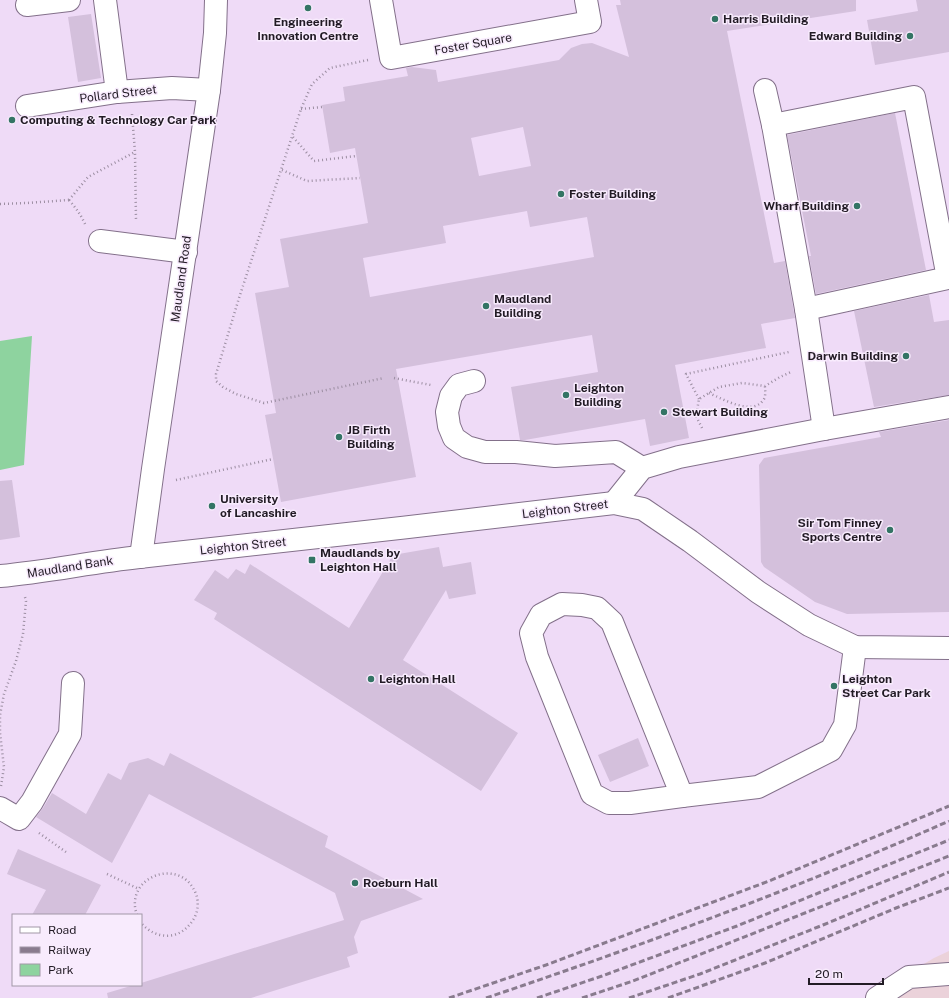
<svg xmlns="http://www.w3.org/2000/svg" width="949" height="998" font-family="'Public Sans',sans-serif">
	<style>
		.industrial { fill: #ebd2da }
		.green { fill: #8ed39f }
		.building { fill: #d4c0dc; fill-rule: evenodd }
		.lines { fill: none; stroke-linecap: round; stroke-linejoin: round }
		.minor-casing { stroke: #83708a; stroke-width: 24 }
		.path { stroke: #9c8ea2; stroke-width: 2.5; stroke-dasharray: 1 3; stroke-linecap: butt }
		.minor { stroke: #fff; stroke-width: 22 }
		.rail { stroke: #897b8e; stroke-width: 3; stroke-dasharray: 6 3; stroke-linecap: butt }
		.poi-dot { fill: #337464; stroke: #f8ebfd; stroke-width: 1.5 }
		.labels { text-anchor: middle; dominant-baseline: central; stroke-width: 3; stroke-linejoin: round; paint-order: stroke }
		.poi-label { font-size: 12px; font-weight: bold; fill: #221b25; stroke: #f8ebfd; text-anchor: start }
		.street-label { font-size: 12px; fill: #221b25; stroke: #f8ebfd }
	</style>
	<rect width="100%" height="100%" fill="#efdbf7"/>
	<polygon class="industrial" points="949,951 949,998 866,998 934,958"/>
	<polygon class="green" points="32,336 24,465 0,470 0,341"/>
	<g class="building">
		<path d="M620,0H856V11L727,31L774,263L785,261L795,318L761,324L766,348L675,365L689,438L650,446L645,419L525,440H520L511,387L598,372L592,335L396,369L416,477L281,502L265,415L276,413L255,293L289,287L280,239L368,223L355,148L330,153L322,105L345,101L343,87L408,76L406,68L412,67L436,70L438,82L559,60L571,48L582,44L592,43L629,57L616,5H621ZM523,127L531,166L479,176L471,138ZM527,211L530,227L587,217L594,257L370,297L363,258L446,243L443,226Z"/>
		<polygon points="916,0 949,0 949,52 875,65 867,20 918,11"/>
		<polygon points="91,14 101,78 78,82 68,17"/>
		<polygon points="895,113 926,270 816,294 809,256 811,256 787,135"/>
		<polygon points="929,295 934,322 949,320 949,395 874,407 854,311"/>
		<polygon points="949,420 949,612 847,614 815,602 764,567 761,562 759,465 764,458 881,437 879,432"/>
		<polygon points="12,480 20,537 0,540 0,481"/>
		<polygon points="439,547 443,567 471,562 476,594 449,599 446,590 403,660 518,733 481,791 214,619 217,613 194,600 215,570 228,579 236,569 245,574 250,564 349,628 393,555"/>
		<polygon points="638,738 649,766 610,782 598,755"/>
		<polygon points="170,753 328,836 325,847 423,899 361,921 354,937 358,953 347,957 350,967 251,998 108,998 107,993 134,985 141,985 141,983 344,920 335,893 149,794 112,863 36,817 43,808 52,793 86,814 108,773 121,780 129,763 148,758 164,766"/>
		<polygon points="18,849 101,885 85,915 32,915 46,890 7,874"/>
	</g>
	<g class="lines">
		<g class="minor-casing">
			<g id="minor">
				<polyline points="105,0 117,92"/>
				<polyline points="381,0 391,58 590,22 586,0"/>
				<polyline points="27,5 69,0"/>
				<polyline points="765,90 773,125 806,309 824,429"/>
				<polyline points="27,106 117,92 172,88 209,90"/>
				<polyline points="773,125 914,97 948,278 806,309"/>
				<polyline points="100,241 186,252"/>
				<polyline points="474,381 459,385 451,396 447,412 449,426 454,438 467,447 485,452 516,452 555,456 616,452 642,468"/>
				<polyline points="614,503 642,468 679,457 824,429 949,407"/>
				<polyline points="141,557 153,469 209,90 215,33 216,0"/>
				<path d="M0,576C46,572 92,562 139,557C297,540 456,522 614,503L643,509L690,541L758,592L809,625L855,647L949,648"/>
				<polygon points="562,604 582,605 597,608 612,622 682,796 630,803 609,803 592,794 537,657 531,633 541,615"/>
				<polyline points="682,796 758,787 831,750 845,725 855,647"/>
				<polyline points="0,808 19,819 32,802 70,734 73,683"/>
				<polyline points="877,998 909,977 949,974"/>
			</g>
		</g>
		<g class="path">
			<polyline points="368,60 330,68 312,84 301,109 239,298 216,374 216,381 223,387 236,394 264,403 384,378"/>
			<polyline points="301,109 322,107"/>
			<polyline points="132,114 135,152 136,221"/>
			<polyline points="293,137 314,161 356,156"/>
			<polyline points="282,170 307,181 360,178"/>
			<polyline points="69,200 88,177 135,152"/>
			<path d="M69,200C76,208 81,215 85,224"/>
			<polyline points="0,204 27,203 69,200"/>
			<polyline points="394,378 431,385"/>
			<path d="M709,393C723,399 753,417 764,399C766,395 765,390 765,386"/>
			<polyline points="699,399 686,374 789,352"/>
			<polyline points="702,428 696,416 699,399 719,387 742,383 765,386 780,377 791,372"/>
			<polyline points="176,480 273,459"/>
			<polyline points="1,786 4,767 0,733 0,715 4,694 16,661 23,634 26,601 25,597"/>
			<polyline points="39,833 66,852"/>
			<polyline points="107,874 139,889"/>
			<path d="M137,915C123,877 181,855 196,894C199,902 198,913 193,920C180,941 156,940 141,923"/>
		</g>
		<use href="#minor" class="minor"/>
		<g class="rail">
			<polyline points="449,998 546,965 769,881 949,806"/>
			<path d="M486,998C643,945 798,888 949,821"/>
			<polyline points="537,998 602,976 737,926 949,840"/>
			<polyline points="582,998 633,981 949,856"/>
			<polyline points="629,998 700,974 823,925 949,872"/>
			<polyline points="668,998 765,963 896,908 949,888"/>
		</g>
	</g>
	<g class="poi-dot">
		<circle cx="308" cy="8" r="4"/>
		<circle cx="715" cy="19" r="4"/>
		<circle cx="910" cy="36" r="4"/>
		<circle cx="12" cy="120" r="4"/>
		<circle cx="561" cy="194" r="4"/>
		<circle cx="857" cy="206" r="4"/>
		<circle cx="486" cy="306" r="4"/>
		<circle cx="906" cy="356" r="4"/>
		<circle cx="566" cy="395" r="4"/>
		<circle cx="664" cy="412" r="4"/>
		<circle cx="339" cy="437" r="4"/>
		<circle cx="212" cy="506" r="4"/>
		<circle cx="890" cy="530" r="4"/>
		<rect x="308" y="556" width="8" height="8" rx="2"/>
		<circle cx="371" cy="679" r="4"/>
		<circle cx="834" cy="686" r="4"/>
		<circle cx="355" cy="883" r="4"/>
	</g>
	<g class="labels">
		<g class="poi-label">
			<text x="723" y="19">Harris Building</text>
			<text x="308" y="22" text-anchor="middle">Engineering<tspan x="308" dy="14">Innovation Centre</tspan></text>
			<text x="902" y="36" text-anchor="end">Edward Building</text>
			<text x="20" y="120">Computing &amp; Technology Car Park</text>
			<text x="569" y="194">Foster Building</text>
			<text x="849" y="206" text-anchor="end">Wharf Building</text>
			<text x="494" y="299">Maudland<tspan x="494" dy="14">Building</tspan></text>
			<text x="898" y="356" text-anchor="end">Darwin Building</text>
			<text x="574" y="388">Leighton<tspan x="574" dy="14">Building</tspan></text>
			<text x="672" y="412">Stewart Building</text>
			<text x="347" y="430">JB Firth<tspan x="347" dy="14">Building</tspan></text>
			<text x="220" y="499">University<tspan x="220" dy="14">of Lancashire</tspan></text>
			<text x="882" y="523" text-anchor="end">Sir Tom Finney<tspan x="882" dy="14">Sports Centre</tspan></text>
			<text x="320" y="553">Maudlands by<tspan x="320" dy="14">Leighton Hall</tspan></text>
			<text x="379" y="679">Leighton Hall</text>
			<text x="842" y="679">Leighton<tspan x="842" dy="14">Street Car Park</tspan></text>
			<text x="363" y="883">Roeburn Hall</text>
		</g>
		<g class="street-label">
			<text transform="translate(473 44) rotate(-10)">Foster Square</text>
			<text transform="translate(118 94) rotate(-7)">Pollard Street</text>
			<text transform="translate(181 279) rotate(-82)">Maudland Road</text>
			<text transform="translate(565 509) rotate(-7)">Leighton Street</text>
			<text transform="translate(243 546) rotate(-6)">Leighton Street</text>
			<text transform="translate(70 567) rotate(-9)">Maudland Bank</text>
		</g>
	</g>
	<rect x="12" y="914" width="130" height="72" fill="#f8ebfd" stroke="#a298a7"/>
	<rect x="20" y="927" width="20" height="6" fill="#ffffff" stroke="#a298a7"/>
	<text x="48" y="934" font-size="12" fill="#221b25">Road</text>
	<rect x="20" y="947" width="20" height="6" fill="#897b8e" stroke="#a298a7"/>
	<text x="48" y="954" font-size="12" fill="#221b25">Railway</text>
	<rect x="20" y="964" width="20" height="12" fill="#8ed39f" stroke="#a298a7"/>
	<text x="48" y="974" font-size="12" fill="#221b25">Park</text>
	<path d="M809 978v6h74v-6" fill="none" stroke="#221b25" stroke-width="2"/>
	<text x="815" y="978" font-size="12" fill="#221b25" stroke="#f8ebfd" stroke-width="3" paint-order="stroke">20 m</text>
</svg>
